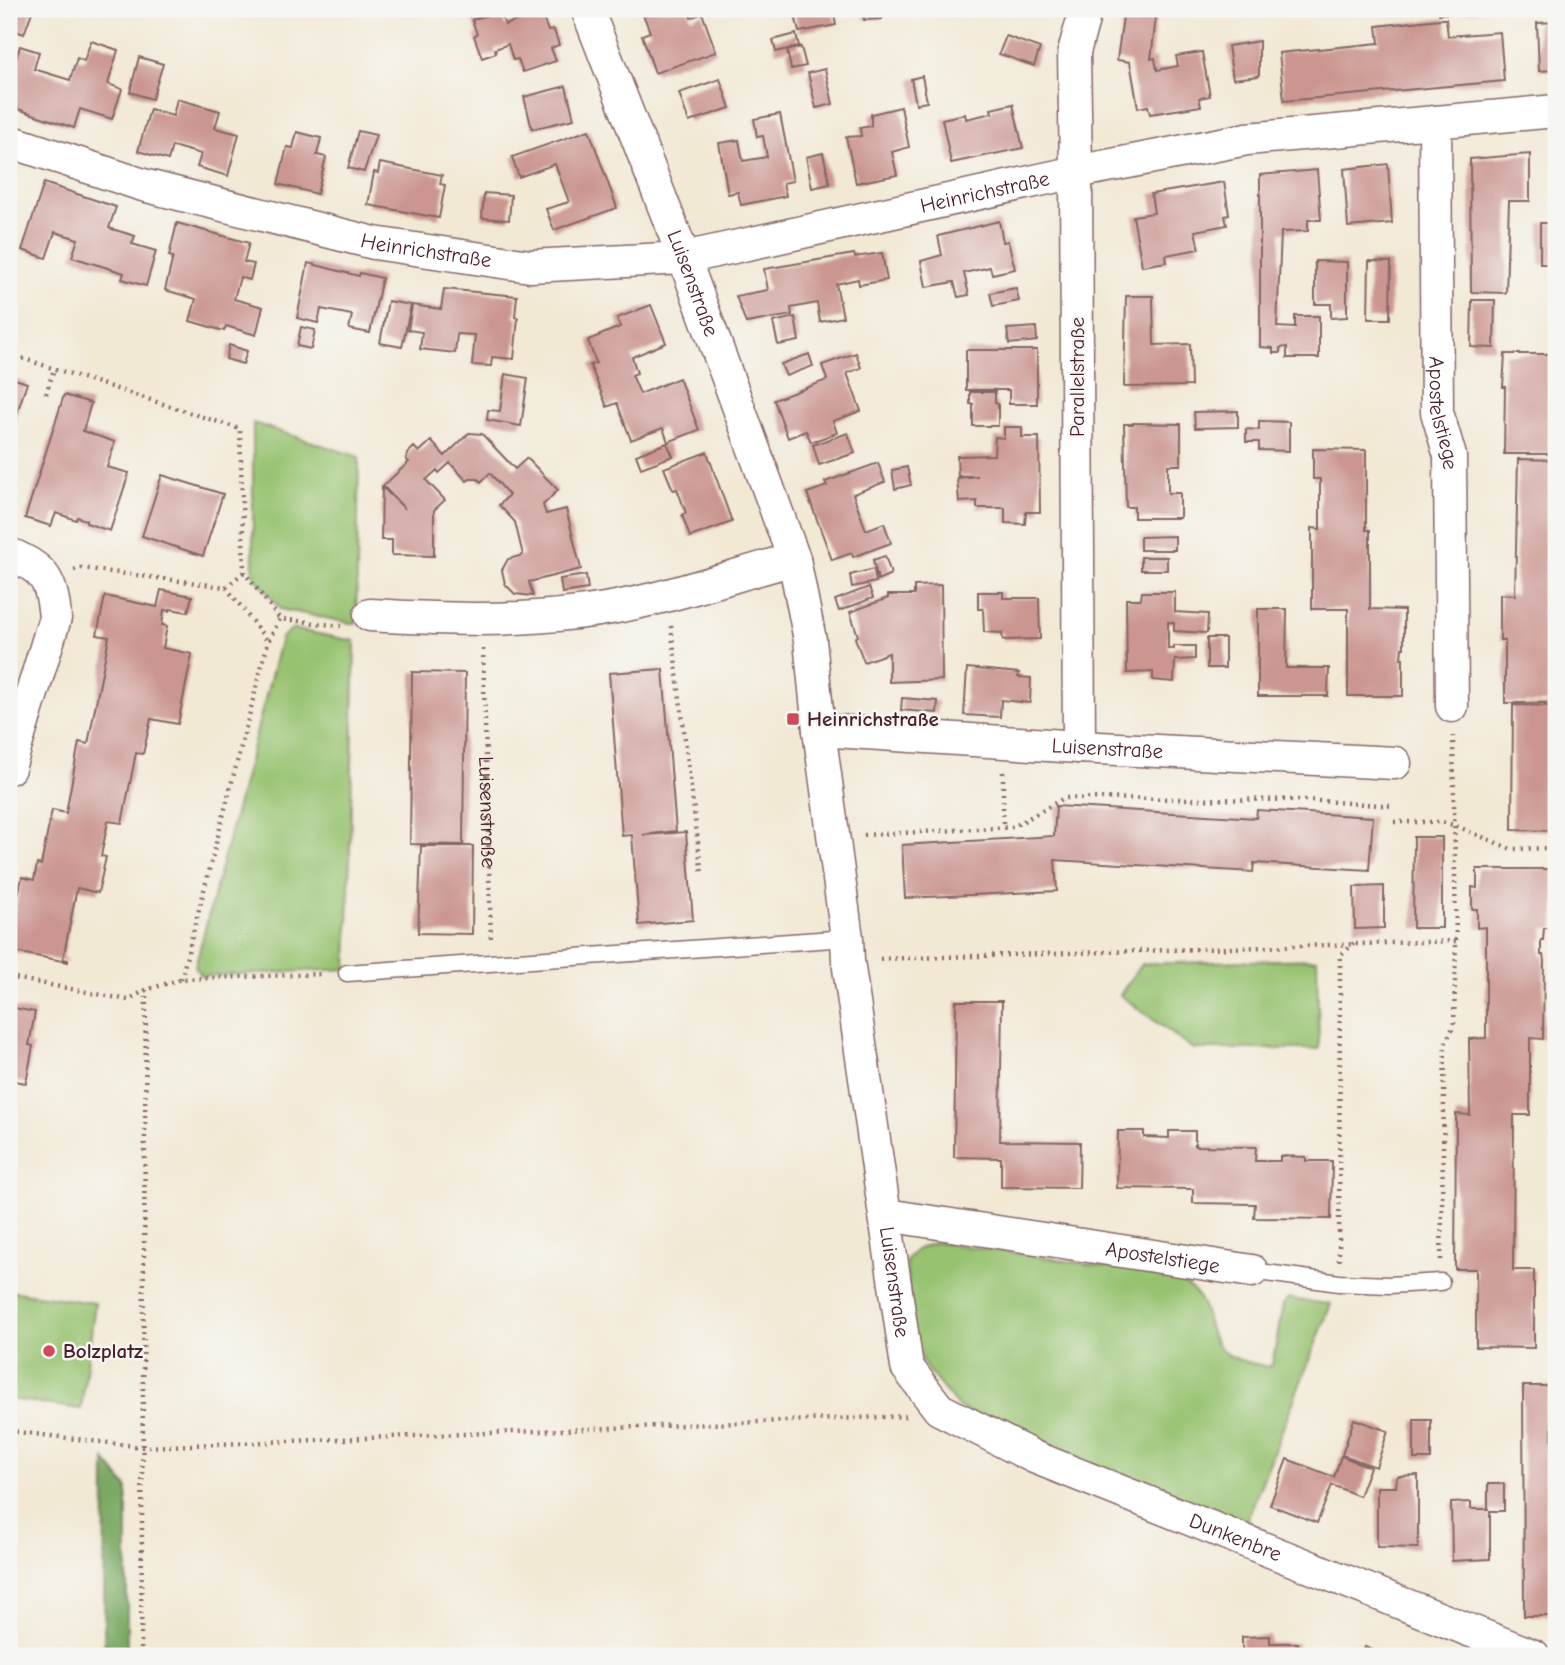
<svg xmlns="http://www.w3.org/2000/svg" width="1565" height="1665" font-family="'Comic Neue',sans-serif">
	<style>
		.green { fill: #97c270; stroke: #70704e; stroke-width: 2 }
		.forest { fill: #79a862; stroke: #626446; stroke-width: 2 }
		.building { fill: #cb9691 }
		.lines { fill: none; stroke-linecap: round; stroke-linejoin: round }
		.lane-casing { stroke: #856666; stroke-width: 19 }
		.street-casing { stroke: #856666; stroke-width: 35 }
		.path { stroke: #856666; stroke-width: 4.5; stroke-dasharray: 2 5; stroke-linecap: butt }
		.lane { stroke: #fff; stroke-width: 16 }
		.street { stroke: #fff; stroke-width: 32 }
		.poi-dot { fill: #d1495b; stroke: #f6f6f2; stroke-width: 2.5 }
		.labels { text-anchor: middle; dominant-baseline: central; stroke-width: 5; stroke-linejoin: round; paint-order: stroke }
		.street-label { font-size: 21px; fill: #4a1f2b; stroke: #f6f6f2 }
		.poi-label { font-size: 21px; font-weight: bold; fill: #4a1f2b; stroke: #f6f6f2; text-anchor: start }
	</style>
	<rect width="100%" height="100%" fill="#f6f6f2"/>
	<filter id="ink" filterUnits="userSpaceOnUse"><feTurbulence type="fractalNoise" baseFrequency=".0143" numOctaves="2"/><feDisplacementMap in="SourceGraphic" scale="14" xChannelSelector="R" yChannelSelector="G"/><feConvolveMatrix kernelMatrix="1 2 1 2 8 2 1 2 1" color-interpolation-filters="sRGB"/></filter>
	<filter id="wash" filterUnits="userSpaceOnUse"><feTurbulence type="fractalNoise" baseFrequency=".00686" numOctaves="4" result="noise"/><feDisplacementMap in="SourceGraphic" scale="28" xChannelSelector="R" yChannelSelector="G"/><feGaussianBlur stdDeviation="1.57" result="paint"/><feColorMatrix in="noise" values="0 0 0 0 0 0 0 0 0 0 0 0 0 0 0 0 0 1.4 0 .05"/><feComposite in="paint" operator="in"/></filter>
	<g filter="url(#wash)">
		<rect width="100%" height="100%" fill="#f2e9d5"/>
		<g class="green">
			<polygon points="253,423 359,457 356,624 280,609 253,574"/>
			<polygon points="292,629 355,641 347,969 202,976 195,967 281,638"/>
			<polygon points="1317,959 1319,1049 1193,1049 1120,995 1141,964"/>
			<path d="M938,1242C992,1250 1047,1258 1101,1266C1126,1269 1157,1270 1179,1281C1216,1300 1200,1332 1223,1351C1235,1361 1253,1363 1268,1367L1272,1365L1273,1361L1283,1305L1288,1299L1331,1304L1246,1523L1044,1448L958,1407L926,1368L914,1345L906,1261C912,1250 926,1244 938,1242Z"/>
			<polygon points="9,1291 95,1303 81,1409 9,1399"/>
		</g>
		<polygon class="forest" points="105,1460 127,1487 127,1656 104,1656"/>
		<g id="blocks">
			<g class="building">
				<polygon points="17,9 33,9 24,34 10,29"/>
				<polygon points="641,9 688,9 691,18 702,13 716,52 655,73 642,35 650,32"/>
				<polygon points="810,9 833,9 836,25 799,32 794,11"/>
				<polygon points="863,9 882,9 882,19 864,20"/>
				<polygon points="1124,9 1157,9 1151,59 1155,58 1157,70 1178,66 1176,56 1202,52 1210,96 1199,98 1201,106 1150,114 1148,106 1138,108 1130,62 1117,60"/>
				<polygon points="1439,9 1478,9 1478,11 1439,14"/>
				<polygon points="500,11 505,25 541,12 548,31 554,30 559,45 551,48 556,61 523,72 518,59 513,60 508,44 495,49 496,53 482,58 474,36 477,34 472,20"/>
				<polygon points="1440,19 1446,19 1448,36 1500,32 1504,81 1284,101 1279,53 1379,43 1377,26"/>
				<polygon points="1556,22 1556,70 1539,71 1537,23"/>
				<polygon points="796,34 799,46 776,52 773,40"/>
				<polygon points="1006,36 1040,48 1034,66 999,54"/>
				<polygon points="91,41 118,50 108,84 122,89 112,119 80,109 74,128 9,106 12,86 9,84 9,81 20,46 39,52 34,69 70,80 77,58 84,61"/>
				<polygon points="1259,41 1259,76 1233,79 1228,46"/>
				<polygon points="801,47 806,66 791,69 787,51"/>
				<polygon points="139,57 163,64 152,99 130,92"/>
				<polygon points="825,69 833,104 816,108 808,73"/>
				<polygon points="922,76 927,102 916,104 911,79"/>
				<polygon points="720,79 730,108 689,122 679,93"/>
				<polygon points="566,86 574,119 532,129 524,97"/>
				<polygon points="177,99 220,111 215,128 239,134 228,176 197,167 201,154 172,146 168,160 138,151 150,109 173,116"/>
				<polygon points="1013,104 1023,148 951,163 942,119 965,114 966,119 992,113 991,109"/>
				<polygon points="901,107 909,147 892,152 897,175 856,183 846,137 861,136 860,128 871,126 871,114"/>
				<polygon points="780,114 793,181 783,183 786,196 741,205 738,192 728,194 719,143 739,140 743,161 767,157 763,136 757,137 754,119"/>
				<polygon points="589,130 617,208 554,230 546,209 569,202 555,164 519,177 512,157"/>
				<polygon points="358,131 376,135 364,172 348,168"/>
				<polygon points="297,132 321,138 317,155 326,157 317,194 278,184 287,147 293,148"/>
				<polygon points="823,153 830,184 812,188 806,157"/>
				<polygon points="1530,154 1530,201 1509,201 1506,293 1471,292 1470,159"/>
				<polygon points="380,163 442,175 440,184 445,185 439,218 368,205 374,172 378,173"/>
				<polygon points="1388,164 1392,223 1348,227 1344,169"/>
				<polygon points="1317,170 1321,220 1308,220 1308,231 1281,232 1277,327 1295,328 1295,316 1319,316 1319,358 1287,358 1287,347 1280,348 1280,353 1273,353 1273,348 1260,347 1260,175"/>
				<polygon points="1224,182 1229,215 1225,216 1227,225 1195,231 1199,249 1166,255 1167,262 1142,266 1133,216 1154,213 1151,194"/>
				<polygon points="44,183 116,207 109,228 135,236 132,244 156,251 146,286 122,279 124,273 72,257 78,239 55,232 46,258 22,250"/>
				<polygon points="484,193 511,195 509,220 482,218"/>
				<polygon points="999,221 1003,242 1008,241 1015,269 992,274 990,267 964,273 969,295 958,297 954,282 926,287 921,261 942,255 938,236"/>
				<polygon points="177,223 249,243 244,262 254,264 250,280 240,277 234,299 263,307 256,335 226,326 224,331 190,321 196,299 165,290 173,257 169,256"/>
				<rect x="1540" y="223" width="16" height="41"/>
				<polygon points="882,253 887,280 859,285 858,279 836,284 843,317 820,322 817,303 791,308 792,315 746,323 736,296 768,290 764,269 854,254 855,257"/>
				<polygon points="1315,261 1347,262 1347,317 1331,318 1331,304 1315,304"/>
				<polygon points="1369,261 1391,262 1390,319 1368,319"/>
				<polygon points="308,263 359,276 360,273 382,278 370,333 349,329 352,315 321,309 318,323 297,318"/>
				<polygon points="1016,288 1019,301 993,306 990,293"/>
				<polygon points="444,289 517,296 515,317 518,318 514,359 492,357 491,366 472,365 475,335 457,334 455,353 420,349 422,332 408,330 412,305 441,309"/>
				<polygon points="1126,296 1153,296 1154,345 1190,344 1191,386 1124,387"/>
				<polygon points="1472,300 1495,300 1494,348 1471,347"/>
				<polygon points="388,301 411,305 402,347 380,343"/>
				<polygon points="651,305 666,343 632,357 637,373 632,375 640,394 679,378 699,430 668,442 663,428 631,440 617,403 607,407 590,365 596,363 588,340 620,327 617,318"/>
				<polygon points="795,317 799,341 778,345 773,322"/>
				<polygon points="301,327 315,330 311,349 297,346"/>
				<polygon points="1036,327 1037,341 1009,344 1007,329"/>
				<polygon points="229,345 247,351 243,364 226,359"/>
				<polygon points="966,350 1037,350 1037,404 1009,404 1009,390 966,390"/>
				<polygon points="856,353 861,368 847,373 861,411 833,421 837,433 811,442 806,431 788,438 774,400 827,380 822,365"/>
				<polygon points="809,354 813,366 786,376 781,364"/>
				<polygon points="1505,354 1555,354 1556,454 1504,454 1505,387 1503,387"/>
				<polygon points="505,374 528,378 521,426 487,420 488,410 500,411"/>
				<polygon points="9,377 27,383 9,437"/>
				<polygon points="970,392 995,392 995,403 998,404 998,426 973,426 973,404 970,404"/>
				<polygon points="64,395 91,403 83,431 115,442 107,467 129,473 110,531 86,523 86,520 77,517 76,520 56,513 51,526 25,518"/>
				<polygon points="1238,411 1238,427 1195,428 1194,412"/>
				<polygon points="1259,421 1289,422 1289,451 1259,450 1259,442 1246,442 1246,429 1259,430"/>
				<polygon points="1133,423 1181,424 1181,465 1168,465 1168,493 1180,493 1180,518 1134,518 1134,507 1126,507 1124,424 1133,424"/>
				<polygon points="1004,427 1022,427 1022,437 1039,437 1040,512 1026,512 1025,524 1005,523 1005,508 977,508 977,501 959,502 957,478 978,476 958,476 957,456 994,455 995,437 1004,438"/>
				<polygon points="469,433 482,434 515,469 527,458 558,490 543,505 546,514 566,509 581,569 529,582 533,596 515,594 505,584 502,570 508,559 523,555 515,522 499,505 509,495 490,473 481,482 478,479 470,479 467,481 450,463 439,473 437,470 426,480 445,500 434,510 434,556 392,555 392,540 381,540 382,487 405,509 383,486 409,462 406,459 409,452 414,447 419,452 431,441 445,456"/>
				<polygon points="848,433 855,453 819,465 813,445"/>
				<polygon points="667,443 673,456 641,468 636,455"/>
				<polygon points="1313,449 1366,450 1366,530 1370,530 1370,609 1404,610 1404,648 1402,648 1401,658 1403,658 1403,696 1348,696 1348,609 1312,609 1312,528 1320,529 1320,479 1313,479"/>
				<polygon points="707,452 732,522 690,537 682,515 686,513 677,489 673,490 664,468"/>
				<polygon points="1518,459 1556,460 1556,641 1553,641 1553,703 1505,703 1505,640 1500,640 1500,594 1515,595"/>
				<polygon points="878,463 885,482 853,494 866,530 884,523 891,543 853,557 852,553 832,560 807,493 827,486 825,482"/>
				<polygon points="907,467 911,485 895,489 892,470"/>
				<polygon points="162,475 223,494 203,556 142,536"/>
				<polygon points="1175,536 1175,550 1140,550 1140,537"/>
				<polygon points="885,556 891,574 878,580 873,560"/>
				<rect x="1141" y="557" width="26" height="13"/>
				<polygon points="874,569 876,582 852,587 850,575"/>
				<polygon points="586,575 588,589 562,593 560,579"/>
				<polygon points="941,585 942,680 889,682 889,653 864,662 855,638 858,636 850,612 888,598 888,595 914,595 914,586"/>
				<polygon points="869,587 873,598 839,611 835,600"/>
				<polygon points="161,590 192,596 188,612 170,609 170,611 164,610 162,625 167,626 163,648 192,654 178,724 151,719 143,754 136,753 122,823 108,821 101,856 106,857 98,893 77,888 63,959 68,960 68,962 9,951 9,937 22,877 34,880 37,864 41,865 52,810 66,813 79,742 88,744 109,637 97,635 105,596 157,607"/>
				<polygon points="978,592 1003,592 1003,598 1039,598 1040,639 1003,640 1002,633 984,632 983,609 978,609"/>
				<polygon points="1142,592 1175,592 1175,612 1208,614 1207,633 1174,631 1174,623 1168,622 1168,649 1174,649 1174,646 1195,646 1195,659 1175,660 1174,682 1153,680 1153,672 1127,673 1126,599 1141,599"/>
				<polygon points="1258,609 1287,609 1286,668 1329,668 1328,696 1258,696"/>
				<rect x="1207" y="638" width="18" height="30"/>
				<polygon points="967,668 1019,673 1018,677 1031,678 1030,703 1001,700 1000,717 964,715"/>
				<polygon points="663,669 676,831 643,835 686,832 693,920 639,925 632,835 622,836 609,673"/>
				<polygon points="412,672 465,673 463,845 410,844"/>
				<polygon points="902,698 938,701 937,713 901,710"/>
				<polygon points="1513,705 1556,706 1556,831 1512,830"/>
				<polygon points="1056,806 1256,818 1257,810 1373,817 1369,870 1254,863 1253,872 1055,860 1057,891 905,898 902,845 1054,836"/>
				<polygon points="1414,837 1442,837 1442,928 1413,928"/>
				<polygon points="421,846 473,846 472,934 418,933"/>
				<polygon points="1477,869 1554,869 1554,888 1556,888 1554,928 1544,928 1543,940 1541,940 1541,955 1543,955 1544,961 1543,1039 1530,1038 1530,1115 1514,1115 1513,1270 1534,1270 1534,1348 1476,1347 1476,1269 1455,1269 1456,1114 1470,1115 1469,1039 1486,1038 1486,927 1477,928 1477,909 1472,909 1472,887 1477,888"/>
				<polygon points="1384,886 1384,928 1355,929 1354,887"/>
				<polygon points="956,1001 1002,1001 1000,1141 1080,1142 1079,1188 1001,1187 1001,1158 954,1157"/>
				<polygon points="9,1007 35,1012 29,1045 33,1046 26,1083 9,1080"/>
				<polygon points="1118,1131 1144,1131 1144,1137 1169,1138 1169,1131 1195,1131 1195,1146 1256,1147 1255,1161 1280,1161 1280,1156 1306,1157 1306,1161 1332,1161 1331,1219 1254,1218 1255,1204 1193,1203 1193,1189 1117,1188"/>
				<polygon points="1523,1386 1552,1386 1552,1616 1524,1616"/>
				<polygon points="1354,1419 1388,1431 1376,1467 1342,1455"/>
				<rect x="1414" y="1420" width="17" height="39"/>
				<polygon points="1341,1456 1370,1467 1359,1496 1332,1485 1317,1523 1270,1505 1287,1459 1334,1477"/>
				<polygon points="1418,1475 1418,1548 1377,1547 1377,1487 1396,1487 1397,1476"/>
				<polygon points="1488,1484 1504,1484 1504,1511 1490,1511 1490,1559 1452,1561 1451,1503 1471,1502 1471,1509 1488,1509"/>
				<polygon points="1270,1636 1270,1643 1298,1643 1298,1656 1242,1656 1242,1637"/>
				<polygon points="1365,1647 1388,1656 1362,1656"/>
			</g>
		</g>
	</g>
	<g filter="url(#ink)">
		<use href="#blocks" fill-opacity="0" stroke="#856666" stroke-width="2"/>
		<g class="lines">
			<g class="lane-casing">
				<g id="lane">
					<polyline points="347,973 847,938"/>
					<polyline points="1252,1271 1339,1283 1389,1285 1441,1282"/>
				</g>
			</g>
			<g class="street-casing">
				<g id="street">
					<path id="s2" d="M587,9L684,258L794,559L810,640L819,730L847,938L848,961L907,1367L939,1409L1034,1457L1534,1656"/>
					<path id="s3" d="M1435,122L1437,412L1450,456L1452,706"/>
					<path id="s4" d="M9,141L143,185L374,243L530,266L684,258L1076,172L1247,139L1556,111"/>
					<path d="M9,554C45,568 52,581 55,618L9,768"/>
					<path d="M370,615C440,619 507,622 577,613C651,605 723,578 794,559"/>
					<path id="s5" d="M819,730L1079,747L1395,763"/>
					<polyline points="1079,747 1076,172 1074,52 1086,9"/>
					<path id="s6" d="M886,1215L1252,1271"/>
				</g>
			</g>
			<g class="path">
				<polyline points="9,354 240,429 244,572 280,619"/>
				<polyline points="46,394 54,369"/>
				<polyline points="74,570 81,568 226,587 268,642"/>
				<polyline points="226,587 244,572"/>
				<polyline points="671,626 702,875"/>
				<path id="s1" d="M483,649L491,941"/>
				<polyline points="1003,772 1003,827"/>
				<polyline points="1394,822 1441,822 1454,825 1511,849 1556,848"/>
				<polyline points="864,835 1013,827 1064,798 1305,800 1394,806"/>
				<polyline points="880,959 1456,941"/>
				<polyline points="9,977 128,1000 146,990 181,979 323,974"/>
				<polyline points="181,979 268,642 280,619 341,626"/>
				<polyline points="1441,1260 1445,1044 1454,1025 1456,941 1453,736"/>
				<polyline points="1339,1261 1340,956 1354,943"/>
				<polyline points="9,1431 143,1447 907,1416"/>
				<polyline points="141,1656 146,990"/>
			</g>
			<use href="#lane" class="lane"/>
			<use href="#street" class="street"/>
		</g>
	</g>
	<g class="poi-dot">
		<rect x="786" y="712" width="14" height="14" rx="3.5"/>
		<circle cx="49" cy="1351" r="7"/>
	</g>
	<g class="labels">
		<g class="street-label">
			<text stroke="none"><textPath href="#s4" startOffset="999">Heinrichstraße</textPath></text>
			<text stroke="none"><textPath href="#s4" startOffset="432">Heinrichstraße</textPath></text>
			<text stroke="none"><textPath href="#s2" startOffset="294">Luisenstraße</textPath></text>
			<text transform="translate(1077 377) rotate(-90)">Parallelstraße</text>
			<text stroke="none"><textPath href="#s3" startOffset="292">Apostelstiege</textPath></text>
			<text stroke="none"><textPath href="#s5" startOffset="289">Luisenstraße</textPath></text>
			<text stroke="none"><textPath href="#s1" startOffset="163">Luisenstraße</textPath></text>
			<text stroke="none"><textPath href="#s6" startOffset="280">Apostelstiege</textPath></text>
			<text stroke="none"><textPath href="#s2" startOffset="1318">Luisenstraße</textPath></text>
			<text stroke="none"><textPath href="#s2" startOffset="1780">Dunkenbre</textPath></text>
		</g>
		<g class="poi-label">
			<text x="807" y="719">Heinrichstraße</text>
			<text x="63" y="1351">Bolzplatz</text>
		</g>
	</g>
	<rect width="1565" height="1665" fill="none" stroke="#f6f6f2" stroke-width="35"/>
</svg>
